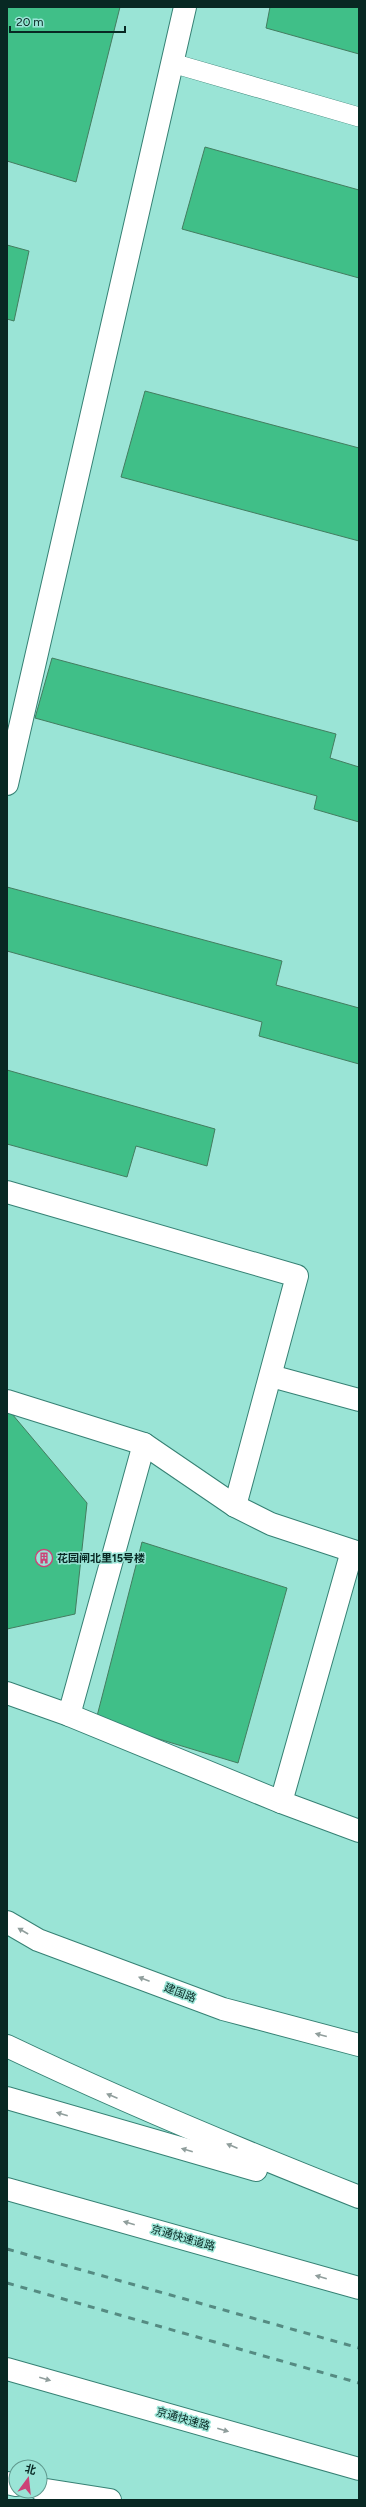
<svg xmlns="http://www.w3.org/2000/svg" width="366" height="2507" font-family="Figtree,'Noto Sans SC',sans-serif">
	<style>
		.building { fill: #40bf88; stroke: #437d60 }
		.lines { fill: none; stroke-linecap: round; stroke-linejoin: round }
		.lane-casing { stroke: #368174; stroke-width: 20 }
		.street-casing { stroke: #368174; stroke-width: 24 }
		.secondary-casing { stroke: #368174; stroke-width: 24 }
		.highway-casing { stroke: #368174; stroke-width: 24 }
		.lane { stroke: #fff; stroke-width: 19 }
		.street { stroke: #fff; stroke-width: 22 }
		.secondary { stroke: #fff; stroke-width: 22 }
		.highway { stroke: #fff; stroke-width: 22 }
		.rail { stroke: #558b82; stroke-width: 3; stroke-dasharray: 7 7; stroke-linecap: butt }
		.oneway { fill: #909e9c }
		.labels { text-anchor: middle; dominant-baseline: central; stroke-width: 3; stroke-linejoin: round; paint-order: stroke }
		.poi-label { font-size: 11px; font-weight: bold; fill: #082823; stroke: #9ae4d6; text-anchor: start }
		.street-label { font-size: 11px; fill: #082823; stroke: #9ae4d6 }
	</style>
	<rect width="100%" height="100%" fill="#9ae4d6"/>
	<g class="building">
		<polygon points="7,7 120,7 76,182 7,161"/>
		<polygon points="270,7 359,7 359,54 266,28"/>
		<polygon points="205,147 359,190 359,278 182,229"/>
		<polygon points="7,245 29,251 14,321 7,319"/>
		<polygon points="145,391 359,448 359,541 121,477"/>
		<polygon points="52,658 336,734 330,758 359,767 359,822 314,809 317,796 35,718"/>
		<polygon points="7,887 282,961 276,985 359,1008 359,1064 259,1036 262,1022 7,951"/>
		<polygon points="7,1070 215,1129 207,1166 136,1146 127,1177 7,1144"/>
		<polygon points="7,1408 87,1503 75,1614 7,1629"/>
		<polygon points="142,1542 287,1588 238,1763 96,1720"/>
	</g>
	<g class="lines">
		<g class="lane-casing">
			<polyline id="lane" points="172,63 359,117"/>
		</g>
		<g class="street-casing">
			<g id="street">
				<polyline points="7,784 185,7"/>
				<polyline points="7,1192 297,1276 235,1506"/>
				<polyline points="271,1376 359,1400"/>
				<polyline points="7,1401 144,1444 235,1506 271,1524 359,1553"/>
				<polyline points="7,1693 69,1715 144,1444"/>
				<polyline points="69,1715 281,1802 352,1551"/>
				<polyline points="281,1802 359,1831"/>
			</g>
		</g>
		<g class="secondary-casing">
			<polyline id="secondary" points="7,1922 38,1940 223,2009 359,2045"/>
		</g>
		<g class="highway-casing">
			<g id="highway">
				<path d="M7,2046C122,2101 240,2150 359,2197"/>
				<polyline points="7,2098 256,2170"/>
				<polyline points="7,2189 359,2288"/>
				<polyline points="7,2369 359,2469"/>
				<polyline points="7,2483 16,2485"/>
				<polyline points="40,2489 110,2500"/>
			</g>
		</g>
		<use href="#lane" class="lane"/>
		<use href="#street" class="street"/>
		<use href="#secondary" class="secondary"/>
		<use href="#highway" class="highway"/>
		<g class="rail">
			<polyline points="7,2249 359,2348"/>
			<polyline points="7,2283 359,2383"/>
		</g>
	</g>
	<defs><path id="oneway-solid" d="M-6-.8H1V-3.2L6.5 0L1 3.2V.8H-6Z"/></defs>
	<g class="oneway">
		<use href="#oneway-solid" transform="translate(23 1931) rotate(-150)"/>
		<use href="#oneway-solid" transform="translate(144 1979) rotate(-159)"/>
		<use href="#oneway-solid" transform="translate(321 2035) rotate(-165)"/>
		<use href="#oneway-solid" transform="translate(112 2096) rotate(-157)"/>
		<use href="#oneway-solid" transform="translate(62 2114) rotate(-164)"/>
		<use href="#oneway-solid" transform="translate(232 2146) rotate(-157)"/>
		<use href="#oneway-solid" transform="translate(187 2150) rotate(-164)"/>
		<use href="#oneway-solid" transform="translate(129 2223) rotate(-164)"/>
		<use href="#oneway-solid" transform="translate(321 2277) rotate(-164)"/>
		<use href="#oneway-solid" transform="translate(45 2379) rotate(16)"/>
		<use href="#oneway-solid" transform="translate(223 2430) rotate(16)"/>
	</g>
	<defs>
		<g id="building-ring" transform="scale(0.9)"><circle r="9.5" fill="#9ae4d6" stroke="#cd4277" stroke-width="1.5"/><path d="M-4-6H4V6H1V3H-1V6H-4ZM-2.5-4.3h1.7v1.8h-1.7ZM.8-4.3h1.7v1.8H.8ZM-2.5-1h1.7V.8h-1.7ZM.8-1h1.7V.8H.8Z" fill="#cd4277"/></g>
	</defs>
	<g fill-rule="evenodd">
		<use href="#building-ring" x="44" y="1558"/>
	</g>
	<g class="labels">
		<g class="poi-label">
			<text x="57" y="1558">花园闸北里15号楼</text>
		</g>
		<g class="street-label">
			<text transform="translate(180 1993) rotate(21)">建国路</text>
			<text transform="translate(183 2238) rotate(16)">京通快速道路</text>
			<text transform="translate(183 2419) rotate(16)">京通快速路</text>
		</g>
	</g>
	<rect width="366" height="2507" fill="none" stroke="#082823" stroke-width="16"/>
	<g transform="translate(28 2479) rotate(15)"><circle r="19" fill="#9ae4d6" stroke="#60998e"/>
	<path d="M0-3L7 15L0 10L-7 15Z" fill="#cd4277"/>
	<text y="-6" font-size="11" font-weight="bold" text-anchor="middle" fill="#082823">北</text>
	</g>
	<path d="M10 26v6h115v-6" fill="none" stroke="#082823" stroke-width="2"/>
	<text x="16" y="26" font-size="12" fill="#082823" stroke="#9ae4d6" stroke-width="3" paint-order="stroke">20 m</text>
</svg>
